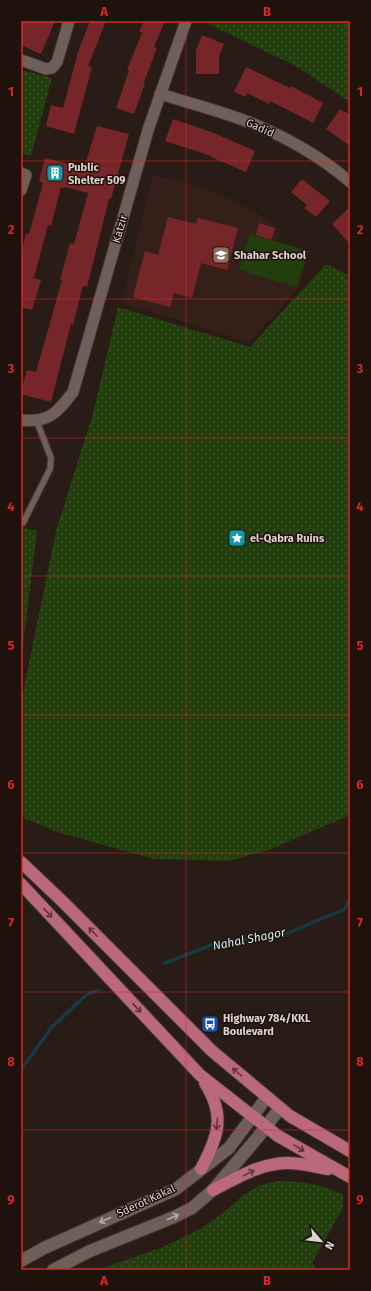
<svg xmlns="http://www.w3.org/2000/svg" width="371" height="1291" font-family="'Fira Sans',sans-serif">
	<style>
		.built { fill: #352019 }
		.grass { fill: url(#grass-dots) }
		.garden { fill: #213e0c }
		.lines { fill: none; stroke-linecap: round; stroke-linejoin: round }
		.stream { stroke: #163944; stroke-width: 3.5 }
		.building { fill: #762629 }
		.lane-casing { stroke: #423734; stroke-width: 8 }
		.street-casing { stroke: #423734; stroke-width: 13 }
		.secondary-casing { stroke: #423734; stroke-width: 14 }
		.primary-casing { stroke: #423734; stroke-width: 14 }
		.lane { stroke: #705f58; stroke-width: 5.5 }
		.street { stroke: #705f58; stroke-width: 11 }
		.secondary { stroke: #705f58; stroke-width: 12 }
		.primary { stroke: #ba697d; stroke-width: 12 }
		.oneway { stroke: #5d353a }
		.oneway2 { stroke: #b6aaa5 }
		.grid { fill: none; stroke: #d62828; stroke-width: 1; stroke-opacity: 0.55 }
		.labels { text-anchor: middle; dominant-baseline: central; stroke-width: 3; stroke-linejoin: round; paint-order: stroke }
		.street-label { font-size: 11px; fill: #dcd2ce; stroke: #1f120d }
		.poi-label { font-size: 11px; font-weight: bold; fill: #dcd2ce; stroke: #1f120d; text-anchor: start }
		.water-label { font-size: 12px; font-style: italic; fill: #d1e9f2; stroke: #1f120d }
		.neatline { fill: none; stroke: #d62828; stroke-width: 1.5 }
		.grid-label { font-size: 13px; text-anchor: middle; font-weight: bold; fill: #d62828 }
	</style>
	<defs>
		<pattern id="grass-dots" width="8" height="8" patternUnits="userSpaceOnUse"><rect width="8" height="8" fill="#213e0c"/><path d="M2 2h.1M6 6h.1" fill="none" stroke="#41592e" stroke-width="1.8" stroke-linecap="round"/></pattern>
	</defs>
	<rect width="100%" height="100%" fill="#291b15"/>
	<polygon class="built" points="153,175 181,181 212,191 231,200 254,211 280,229 276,241 310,251 299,288 249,342 122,303"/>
	<g class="grass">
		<polygon points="202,21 350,21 350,102 296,66"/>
		<polygon points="21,70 52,78 31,156 21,153"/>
		<polygon points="326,264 350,276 350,815 271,849 229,861 154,859 60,833 26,819 21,816 21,692 23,692 56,531 93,413 118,307 250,347"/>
		<polygon points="21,527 37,531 21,663"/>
		<polygon points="279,1181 299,1182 318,1185 343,1194 343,1208 312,1263 319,1270 97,1270 163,1247 200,1229 222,1214 242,1196 260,1185"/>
	</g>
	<polygon class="garden" points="250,234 308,251 297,287 239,270"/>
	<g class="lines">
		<g class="stream">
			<polyline points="165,963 214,944 288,933 345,909 350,898"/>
			<polyline points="21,1070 51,1028 86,995 98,990"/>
		</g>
	</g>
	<g class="building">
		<polygon points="23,21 55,21 41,54 21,45 21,26"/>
		<polygon points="90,21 106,21 88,66 92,67 74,134 46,126 51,105 63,108 78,52"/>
		<polygon points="144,21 165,21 154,47 157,48 144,82 145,83 134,114 116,108 129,71 127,70 142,33 139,31"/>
		<polygon points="202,35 224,44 219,56 219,74 196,74 196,50"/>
		<polygon points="246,67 290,88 291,86 323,103 313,123 270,101 269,104 247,93 246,97 234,92"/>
		<polygon points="340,109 350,115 350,146 326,129"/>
		<polygon points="173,119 214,133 255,151 246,172 211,157 211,156 165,141"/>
		<polygon points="97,126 129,134 111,199 109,199 87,287 83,286 73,325 71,324 51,402 21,394 21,392 27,370 36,372 62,280 60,280 70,243 74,244 88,193 65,187 64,188 61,187 51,226 48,225 34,278 41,280 32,310 21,307 21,253 26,234 29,234 43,183 39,181 45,158 84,168"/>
		<polygon points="302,179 330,201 316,217 304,208 307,205 291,192"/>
		<polygon points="350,207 350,244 332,224"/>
		<polygon points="168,217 196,224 198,218 238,228 227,270 201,263 192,298 174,293 170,307 133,297 145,251 158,255"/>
		<polygon points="259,223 275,228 271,240 256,235"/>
	</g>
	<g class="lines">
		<g class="lane-casing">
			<polyline id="lane" points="23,523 50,469 51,458 37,422"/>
		</g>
		<g class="street-casing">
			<g id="street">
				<polyline points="21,60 46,69 52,68 57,62 69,21"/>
				<path d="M160,94C192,104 225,112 256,125C288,138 324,159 350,182"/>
				<polyline points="21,173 26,175 21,190"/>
				<path d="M21,420C49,423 57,413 73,392L149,127L186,21"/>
			</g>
		</g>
		<g class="secondary-casing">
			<g id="secondary">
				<polyline points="21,1261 44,1248 176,1189 229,1148 267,1097"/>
				<polyline points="53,1270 90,1251 174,1217 192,1208 213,1190 258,1137 280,1108"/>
			</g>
		</g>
		<g class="primary-casing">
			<g id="primary">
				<polyline points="21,862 63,902 212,1051 290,1116 350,1151"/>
				<polyline points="21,884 200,1075 278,1136 350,1177"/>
				<path d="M201,1169C218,1137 226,1116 205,1083"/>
				<path d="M213,1190C233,1180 254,1167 276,1164C293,1161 312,1166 328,1169"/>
			</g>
		</g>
		<use href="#lane" class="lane"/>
		<use href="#street" class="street"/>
		<use href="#secondary" class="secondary"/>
		<use href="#primary" class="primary"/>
	</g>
	<defs><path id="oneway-shaft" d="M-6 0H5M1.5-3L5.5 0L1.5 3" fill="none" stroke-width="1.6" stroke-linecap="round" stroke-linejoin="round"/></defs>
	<g class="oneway">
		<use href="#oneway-shaft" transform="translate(48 913) rotate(47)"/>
		<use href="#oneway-shaft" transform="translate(93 932) rotate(-135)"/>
		<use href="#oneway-shaft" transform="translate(137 1008) rotate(47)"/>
		<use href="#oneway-shaft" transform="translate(237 1072) rotate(-140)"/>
		<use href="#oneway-shaft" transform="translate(217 1124) rotate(94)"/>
		<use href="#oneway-shaft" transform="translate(299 1148) rotate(31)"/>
		<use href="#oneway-shaft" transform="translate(249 1173) rotate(-27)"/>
	</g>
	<g class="oneway2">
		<use href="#oneway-shaft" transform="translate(173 1217) rotate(-24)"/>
		<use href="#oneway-shaft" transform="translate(105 1220) rotate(156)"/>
	</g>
	<path class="grid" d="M186,21V1270M21,161H350M21,299H350M21,438H350M21,576H350M21,715H350M21,853H350M21,992H350M21,1130H350"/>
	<defs>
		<g id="building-square" transform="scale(0.9)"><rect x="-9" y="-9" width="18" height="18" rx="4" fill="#0f9aa8" stroke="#1f120d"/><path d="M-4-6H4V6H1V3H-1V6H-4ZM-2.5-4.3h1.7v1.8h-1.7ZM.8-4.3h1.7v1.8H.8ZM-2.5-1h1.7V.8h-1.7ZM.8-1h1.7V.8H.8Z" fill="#fff"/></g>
		<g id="school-square" transform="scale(0.9)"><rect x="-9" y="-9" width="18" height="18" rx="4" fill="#8d6e63" stroke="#1f120d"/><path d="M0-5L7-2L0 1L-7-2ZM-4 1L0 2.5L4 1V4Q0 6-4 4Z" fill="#fff"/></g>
		<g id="sight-square" transform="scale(0.9)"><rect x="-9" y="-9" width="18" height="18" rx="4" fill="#0f9aa8" stroke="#1f120d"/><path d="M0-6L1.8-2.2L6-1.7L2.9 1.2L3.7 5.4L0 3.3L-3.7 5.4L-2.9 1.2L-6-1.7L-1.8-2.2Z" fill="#fff"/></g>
		<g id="bus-square" transform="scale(0.9)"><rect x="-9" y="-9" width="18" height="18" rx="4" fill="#1a4fb4" stroke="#1f120d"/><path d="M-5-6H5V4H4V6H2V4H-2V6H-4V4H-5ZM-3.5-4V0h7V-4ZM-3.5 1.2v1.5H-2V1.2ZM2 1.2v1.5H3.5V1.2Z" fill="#fff"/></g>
	</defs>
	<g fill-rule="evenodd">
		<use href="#building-square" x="55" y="173"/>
		<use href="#school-square" x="221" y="255"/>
		<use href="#sight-square" x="237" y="538"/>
		<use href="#bus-square" x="210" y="1024"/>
	</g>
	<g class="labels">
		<g class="street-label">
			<text transform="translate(260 128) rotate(24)">Gadid</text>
			<text transform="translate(120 229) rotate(-74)">Katzir</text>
			<text transform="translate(146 1201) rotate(-25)">Sderot Kakal</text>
		</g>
		<g class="poi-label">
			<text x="68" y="167">Public<tspan x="68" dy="13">Shelter 509</tspan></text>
			<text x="234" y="255">Shahar School</text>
			<text x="250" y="538">el-Qabra Ruins</text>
			<text x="223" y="1018">Highway 784/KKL<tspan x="223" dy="13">Boulevard</tspan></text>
		</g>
		<g class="water-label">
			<text transform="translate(249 939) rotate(-11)">Nahal Shagor</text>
		</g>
	</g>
	<rect width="371" height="1291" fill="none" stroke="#1f120d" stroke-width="44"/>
	<g transform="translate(321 1241) rotate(118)" stroke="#1f120d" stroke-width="3" paint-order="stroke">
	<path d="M0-3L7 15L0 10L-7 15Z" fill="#dcd2ce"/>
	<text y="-6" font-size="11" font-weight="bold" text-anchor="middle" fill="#dcd2ce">N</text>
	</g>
	<rect x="22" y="22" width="327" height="1247" class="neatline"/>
	<g class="grid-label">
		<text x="104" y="16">A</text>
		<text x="267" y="16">B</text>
		<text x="11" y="96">1</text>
		<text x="360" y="96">1</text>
		<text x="11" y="234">2</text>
		<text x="360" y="234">2</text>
		<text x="11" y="373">3</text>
		<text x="360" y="373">3</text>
		<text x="11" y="511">4</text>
		<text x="360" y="511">4</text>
		<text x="11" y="650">5</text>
		<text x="360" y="650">5</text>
		<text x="11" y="789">6</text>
		<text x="360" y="789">6</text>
		<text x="11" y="927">7</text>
		<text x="360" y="927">7</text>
		<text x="11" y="1066">8</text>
		<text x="360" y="1066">8</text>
		<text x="11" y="1204">9</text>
		<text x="360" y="1204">9</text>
		<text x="104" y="1285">A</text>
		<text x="267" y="1285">B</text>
	</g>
</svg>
